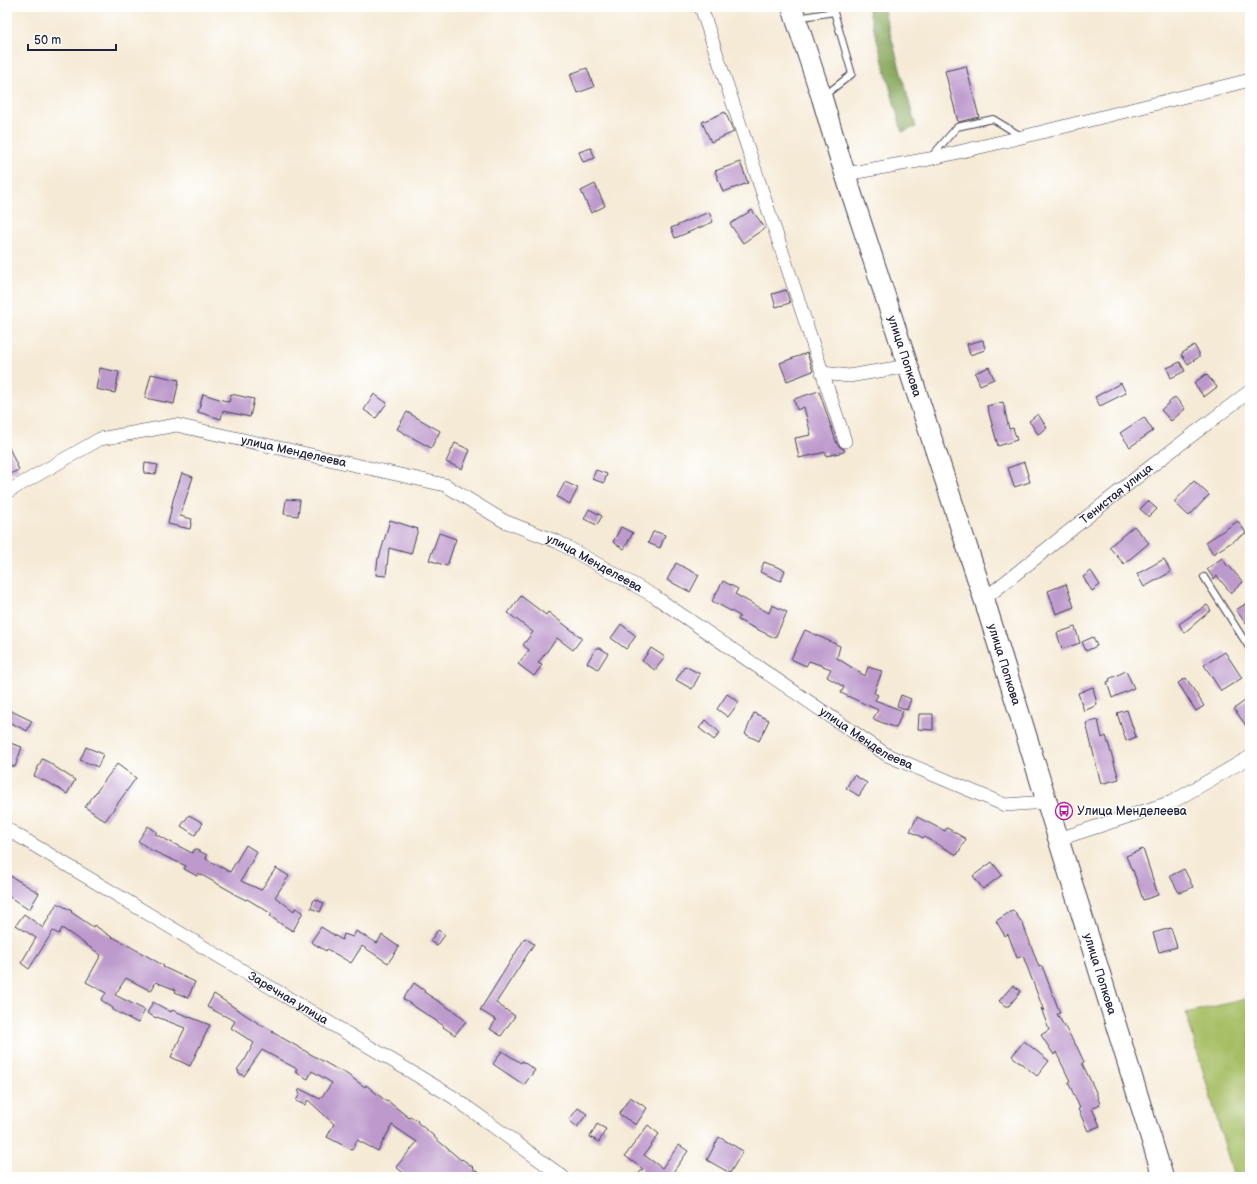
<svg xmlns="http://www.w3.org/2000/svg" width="1257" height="1184" font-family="'Balsamiq Sans',sans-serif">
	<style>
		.green { fill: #a6be63; stroke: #64704f }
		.forest { fill: #84a559; stroke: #53644a }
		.building { fill: #bd9acc }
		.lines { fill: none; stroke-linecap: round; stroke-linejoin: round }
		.service-casing { stroke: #424052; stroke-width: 8 }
		.minor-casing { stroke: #424052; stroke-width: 14 }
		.primary-casing { stroke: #424052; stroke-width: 22 }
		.service { stroke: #fff; stroke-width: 6 }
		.minor { stroke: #fff; stroke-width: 13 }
		.primary { stroke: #fff; stroke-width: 20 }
		.labels { text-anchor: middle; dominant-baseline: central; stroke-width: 3; stroke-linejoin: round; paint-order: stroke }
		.street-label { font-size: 12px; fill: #22223b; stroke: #fff }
		.poi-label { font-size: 12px; fill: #22223b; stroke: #fff; text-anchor: start }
	</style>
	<rect width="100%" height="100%" fill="#fff"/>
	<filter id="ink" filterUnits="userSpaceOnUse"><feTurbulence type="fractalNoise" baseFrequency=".025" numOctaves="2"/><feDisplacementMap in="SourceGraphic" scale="8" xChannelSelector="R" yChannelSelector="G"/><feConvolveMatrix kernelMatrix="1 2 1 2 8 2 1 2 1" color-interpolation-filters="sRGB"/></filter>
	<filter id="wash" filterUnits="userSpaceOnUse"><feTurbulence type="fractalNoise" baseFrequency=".012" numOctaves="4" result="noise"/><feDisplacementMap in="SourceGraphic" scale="16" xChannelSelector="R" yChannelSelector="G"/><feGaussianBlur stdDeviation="0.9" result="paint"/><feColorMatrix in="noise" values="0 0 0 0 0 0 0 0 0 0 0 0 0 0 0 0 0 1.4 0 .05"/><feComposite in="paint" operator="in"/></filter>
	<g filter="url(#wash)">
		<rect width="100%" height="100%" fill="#f5ead5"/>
		<polygon class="green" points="1250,998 1250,1177 1234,1177 1186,1013"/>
		<polygon class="forest" points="868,7 883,7 916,127 902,132"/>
		<g id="blocks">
			<g class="building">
				<polygon points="966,66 979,117 958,122 945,71"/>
				<polygon points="587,68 594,87 577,93 570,74"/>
				<polygon points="725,112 734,132 711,142 702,122"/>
				<polygon points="591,148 595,158 583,162 579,152"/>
				<polygon points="740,162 748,183 723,192 715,171"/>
				<polygon points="595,184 605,206 591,213 581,191"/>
				<polygon points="752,210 765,228 743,243 730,224"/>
				<polygon points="709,212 713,222 675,238 671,228"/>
				<polygon points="786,290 790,303 776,307 772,294"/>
				<polygon points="983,340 985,350 970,355 967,344"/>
				<polygon points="1194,345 1199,353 1199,357 1188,364 1181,354"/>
				<polygon points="807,353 813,371 787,381 780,363"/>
				<polygon points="1180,362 1185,371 1171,378 1167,368"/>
				<polygon points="989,367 994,379 980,385 975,373"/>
				<polygon points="100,368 119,372 115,393 96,389"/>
				<polygon points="151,374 179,380 174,404 145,398"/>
				<polygon points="1206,374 1217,387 1204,397 1194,383"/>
				<polygon points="1121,383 1126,393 1100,406 1095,397"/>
				<polygon points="819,391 837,444 840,447 844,449 844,452 826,456 826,452 799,458 795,438 811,435 804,407 797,410 794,399"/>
				<polygon points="203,394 229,402 231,394 254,399 250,417 223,411 221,419 198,412"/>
				<polygon points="374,394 387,403 376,418 364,410"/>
				<polygon points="1175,397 1185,409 1171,421 1161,410"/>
				<polygon points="1003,402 1009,429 1013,428 1017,440 998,446 987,406"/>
				<polygon points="407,412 440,431 431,448 397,429"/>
				<polygon points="1038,414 1047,428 1038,434 1029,421"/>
				<polygon points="1144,417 1153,431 1130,447 1120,433"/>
				<polygon points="7,443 19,470 7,475"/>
				<polygon points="455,443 470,450 462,469 446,462"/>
				<polygon points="1024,462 1030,482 1014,487 1008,468"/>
				<polygon points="145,463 158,465 156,474 144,473"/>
				<polygon points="596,470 607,474 604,483 592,479"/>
				<polygon points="182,473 193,477 180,516 192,519 190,529 168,524 173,500"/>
				<polygon points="1194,481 1209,495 1189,516 1174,502"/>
				<polygon points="565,482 578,488 570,504 557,497"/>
				<polygon points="286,499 300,500 298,516 284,514"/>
				<polygon points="1148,501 1157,509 1149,517 1140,509"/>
				<polygon points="589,509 602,516 597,525 584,519"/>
				<polygon points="390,520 418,529 411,554 389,548 386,576 376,575 378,558 379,558"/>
				<polygon points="1238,521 1246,533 1213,554 1206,542"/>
				<polygon points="1134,526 1149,543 1124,564 1109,547"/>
				<polygon points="621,527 633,533 624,549 613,542"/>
				<polygon points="653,532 657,532 665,535 660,548 648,543"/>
				<polygon points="439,533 456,539 447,566 429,560"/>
				<polygon points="1222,558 1228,567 1229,566 1243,582 1231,593 1217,576 1214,579 1207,569"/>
				<polygon points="1164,559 1171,572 1144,587 1137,574"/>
				<polygon points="764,562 785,570 781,581 760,572"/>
				<polygon points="676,563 699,575 690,592 667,580"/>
				<polygon points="1091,571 1100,585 1092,591 1083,577"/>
				<polygon points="723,581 738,589 735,594 769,613 772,605 787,612 775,638 738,620 740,616 712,601"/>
				<polygon points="1066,584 1074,607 1056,614 1048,591"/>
				<polygon points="521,596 546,615 548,612 582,638 573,650 557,638 538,663 542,665 534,676 518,664 529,650 523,645 533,632 508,613"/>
				<polygon points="1250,601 1250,629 1236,610"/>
				<polygon points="1207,605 1211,610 1184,633 1179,624"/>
				<polygon points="621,624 636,636 626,649 611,638"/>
				<polygon points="1075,627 1080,643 1062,649 1057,633"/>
				<polygon points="805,630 840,646 837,658 865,676 868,667 882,671 874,693 878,695 875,700 903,711 896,728 873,719 878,710 841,693 844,687 827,677 831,669 809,661 806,666 791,659"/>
				<polygon points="1093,637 1097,646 1086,651 1082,642"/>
				<polygon points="596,648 600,648 608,653 598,669 587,663"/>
				<polygon points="651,648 665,657 655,670 642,661"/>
				<polygon points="1225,652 1242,678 1221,691 1204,665"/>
				<polygon points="685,666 700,674 692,689 676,680"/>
				<polygon points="1126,671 1134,688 1112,698 1107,682 1110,681 1109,679"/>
				<polygon points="1186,678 1204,706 1196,711 1178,683"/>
				<polygon points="1093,687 1097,704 1095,705 1095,706 1084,711 1078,693"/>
				<polygon points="727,694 739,702 728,717 717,709"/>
				<polygon points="901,695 911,699 907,710 897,706"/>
				<polygon points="1250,697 1250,731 1234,709"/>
				<polygon points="7,709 32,721 27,731 7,721"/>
				<polygon points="1127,710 1136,737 1126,741 1117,713"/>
				<polygon points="754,713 769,720 759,741 745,734"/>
				<polygon points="919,714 933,714 933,730 918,729"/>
				<polygon points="706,720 720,733 714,740 699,728"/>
				<polygon points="1098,720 1102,738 1106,736 1119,779 1101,784 1086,723"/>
				<polygon points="7,742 22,747 15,767 7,764"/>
				<polygon points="86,747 103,754 98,767 80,760"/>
				<polygon points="42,759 52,764 52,765 75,780 67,794 51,784 34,776"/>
				<polygon points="117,764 136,778 105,821 85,807"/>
				<polygon points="854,775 867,783 859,796 846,788"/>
				<polygon points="189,815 203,823 195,835 181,826"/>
				<polygon points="917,817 945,831 947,828 966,839 957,855 924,837 923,838 910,831"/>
				<polygon points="148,826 157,832 155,834 192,853 195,849 207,855 206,859 230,872 246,845 257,852 241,881 261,890 276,868 289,876 275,897 294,911 295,908 303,912 293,931 281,924 270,916 272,914 247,899 246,900 234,894 234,893 198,873 197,876 184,869 186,866 151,850 138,841"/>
				<polygon points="1143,849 1158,895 1143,900 1133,870 1132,871 1126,856"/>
				<polygon points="992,862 1002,875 983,889 973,876"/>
				<polygon points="1184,869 1193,887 1179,893 1170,876"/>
				<polygon points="7,874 39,893 29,910 7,895"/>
				<polygon points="314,899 324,903 320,912 311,908"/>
				<polygon points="57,903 72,911 71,912 93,927 94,925 113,938 113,937 147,956 164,966 163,967 195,982 188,998 175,992 176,990 156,982 151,991 126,978 115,995 145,1010 138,1023 113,1010 113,1008 101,1000 106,993 86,982 101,955 62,928 59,934 53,931 29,969 21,963 36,938 16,925 24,914 43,928"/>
				<polygon points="1013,910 1023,924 1039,967 1042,966 1060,1013 1057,1014 1077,1047 1084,1062 1082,1063 1095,1090 1100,1104 1092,1108 1100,1126 1088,1131 1078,1109 1080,1108 1068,1082 1070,1081 1056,1052 1054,1055 1041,1035 1049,1030 1041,1008 1044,1011 1023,956 1017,958 1008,934 1005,936 996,921"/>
				<polygon points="321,927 342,940 344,934 353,937 356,931 377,943 382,935 399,947 388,963 362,946 351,963 327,949 326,951 311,942"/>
				<polygon points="1171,928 1177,947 1159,952 1153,933"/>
				<polygon points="438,930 445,935 437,946 430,941"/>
				<polygon points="525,938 534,944 496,1003 515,1016 501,1036 490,1029 496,1020 480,1010"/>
				<polygon points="414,983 425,991 424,992 455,1012 466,1021 455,1035 443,1027 444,1026 403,999"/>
				<polygon points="1013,985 1021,991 1009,1006 1005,1006 999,1001"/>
				<polygon points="214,994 264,1027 264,1026 273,1031 272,1032 340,1071 341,1070 365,1087 366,1085 387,1102 388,1101 409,1118 410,1116 418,1121 417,1122 435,1137 435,1138 461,1160 462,1159 473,1167 472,1168 484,1177 408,1177 396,1167 417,1142 392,1125 378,1151 357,1140 352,1150 327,1137 334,1124 308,1100 305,1105 296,1101 300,1093 298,1091 300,1089 320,1099 332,1083 312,1071 308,1079 295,1072 297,1069 262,1050 244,1076 238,1073 239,1071 237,1070 244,1060 245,1060 254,1043 231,1028 235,1021 207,1007"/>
				<polygon points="153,1002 171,1012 172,1010 210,1025 190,1066 171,1057 185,1028 157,1017 156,1018 147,1013"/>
				<polygon points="1024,1041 1049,1061 1037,1076 1012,1056"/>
				<polygon points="502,1051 521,1063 522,1061 535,1070 524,1085 493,1064"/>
				<polygon points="630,1097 647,1108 636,1125 619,1114"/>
				<polygon points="578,1108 587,1114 577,1127 569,1120"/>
				<polygon points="597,1124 606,1129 599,1142 590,1137"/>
				<polygon points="648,1125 659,1134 644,1155 662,1168 679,1145 688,1151 671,1175 673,1177 644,1177 639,1173 643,1169 625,1156"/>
				<polygon points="719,1137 743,1151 730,1173 707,1160"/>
			</g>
		</g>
	</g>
	<g filter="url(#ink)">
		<use href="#blocks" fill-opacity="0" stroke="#424052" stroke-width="1"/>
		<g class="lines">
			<g class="service-casing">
				<g id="service">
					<polyline points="797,18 834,12 852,74 825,95"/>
					<polyline points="931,157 957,127 993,119 1021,136"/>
					<polyline points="1204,577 1250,649"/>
				</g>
			</g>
			<g class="minor-casing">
				<g id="minor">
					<polyline points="701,7 845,441"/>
					<polyline points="846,174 929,159 1022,137 1250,80"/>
					<polyline points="822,373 849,376 908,366"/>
					<path id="s1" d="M7,492L100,439L176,425L445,485L504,521L558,542L654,596L887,755L1005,805L1047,802"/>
					<path id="s2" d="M984,599L1141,474L1250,391"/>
					<path id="s3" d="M7,829L453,1097L563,1177"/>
					<polyline points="1059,839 1172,802 1250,757"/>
				</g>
			</g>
			<g class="primary-casing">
				<g id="primary">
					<path id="s4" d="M792,7L822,98L839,155L984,599L1163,1177"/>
				</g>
			</g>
			<use href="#service" class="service"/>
			<use href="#minor" class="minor"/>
			<use href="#primary" class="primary"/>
		</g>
	</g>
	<defs>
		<g id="bus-ring" transform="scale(0.9)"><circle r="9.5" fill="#fff" stroke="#b5179e" stroke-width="1.5"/><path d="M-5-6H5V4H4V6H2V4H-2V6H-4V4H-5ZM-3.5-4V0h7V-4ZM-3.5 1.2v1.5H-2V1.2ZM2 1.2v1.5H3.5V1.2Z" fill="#b5179e"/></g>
	</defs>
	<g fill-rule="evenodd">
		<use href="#bus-ring" x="1064" y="811"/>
	</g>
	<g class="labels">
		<g class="street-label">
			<text stroke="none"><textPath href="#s4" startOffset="367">улица Попкова</textPath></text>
			<text stroke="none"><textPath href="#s1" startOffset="305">улица Менделеева</textPath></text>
			<text stroke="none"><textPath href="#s2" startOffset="169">Тенистая улица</textPath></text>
			<text stroke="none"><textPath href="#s1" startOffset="629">улица Менделеева</textPath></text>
			<text stroke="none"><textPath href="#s4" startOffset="691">улица Попкова</textPath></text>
			<text stroke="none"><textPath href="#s1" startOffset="953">улица Менделеева</textPath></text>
			<text stroke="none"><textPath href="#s4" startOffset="1015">улица Попкова</textPath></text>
			<text stroke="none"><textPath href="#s3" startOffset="328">Заречная улица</textPath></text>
		</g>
		<g class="poi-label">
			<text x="1077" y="811">Улица Менделеева</text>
		</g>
	</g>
	<rect width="1257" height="1184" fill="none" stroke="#fff" stroke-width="24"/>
	<path d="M28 44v6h88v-6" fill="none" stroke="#22223b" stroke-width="2"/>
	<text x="34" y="44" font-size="12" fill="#22223b" stroke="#ffffff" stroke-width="3" paint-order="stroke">50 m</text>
</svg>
